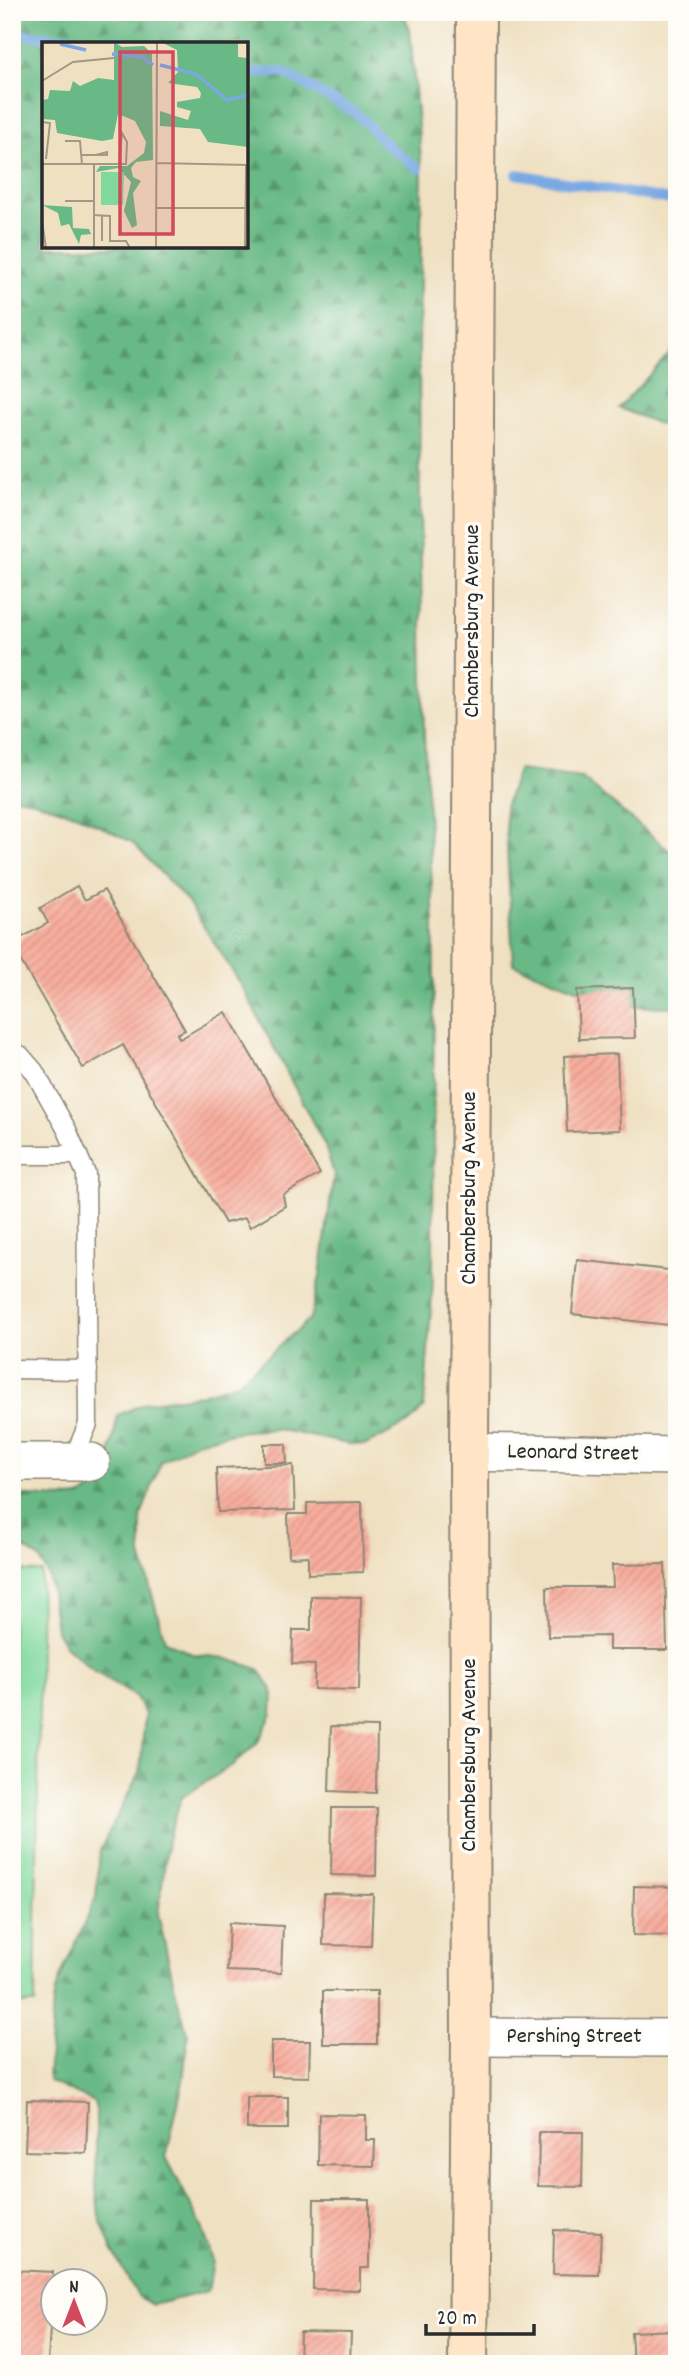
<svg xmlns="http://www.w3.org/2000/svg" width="689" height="2376" font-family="Dekko,sans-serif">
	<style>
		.forest { fill: url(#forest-firs); stroke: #4a7258; stroke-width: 2; fill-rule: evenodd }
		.pitch { fill: #81d99e; stroke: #568264; stroke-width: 2 }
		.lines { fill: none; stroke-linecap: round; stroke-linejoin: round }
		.stream { stroke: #79a8e3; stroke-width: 10 }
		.building { fill: url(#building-hatch) }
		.lane-casing { stroke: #8d8676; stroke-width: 21 }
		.street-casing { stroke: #8d8676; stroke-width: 40 }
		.secondary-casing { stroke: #8d8676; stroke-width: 42 }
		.lane { stroke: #fff; stroke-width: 18 }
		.street { stroke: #fff; stroke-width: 37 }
		.secondary { stroke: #ffe4c6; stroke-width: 38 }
		.labels { text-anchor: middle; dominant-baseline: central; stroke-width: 7; stroke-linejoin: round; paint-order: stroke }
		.street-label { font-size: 23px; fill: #2b2b2b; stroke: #fdfcf7 }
		.inset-river { fill: none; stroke: #79a8e3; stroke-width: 3.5 }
		.inset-road { fill: none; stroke: #a19885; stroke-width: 2 }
		.view { fill: #d1495b; fill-opacity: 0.15; stroke: #d1495b; stroke-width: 3.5 }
		.inset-edge { fill: none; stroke: #2b2b2b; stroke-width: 3.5 }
	</style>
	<defs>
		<pattern id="forest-firs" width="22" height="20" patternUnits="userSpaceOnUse" patternTransform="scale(1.75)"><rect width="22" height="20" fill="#68b985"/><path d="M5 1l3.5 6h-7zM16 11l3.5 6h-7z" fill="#56976d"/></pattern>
		<pattern id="building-hatch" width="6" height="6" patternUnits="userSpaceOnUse" patternTransform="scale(1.75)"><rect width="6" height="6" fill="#f8ad9d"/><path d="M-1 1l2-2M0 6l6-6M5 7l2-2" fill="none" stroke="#d59587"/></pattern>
	</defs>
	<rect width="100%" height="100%" fill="#fdfcf7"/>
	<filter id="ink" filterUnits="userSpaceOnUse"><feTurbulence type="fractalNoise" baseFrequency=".0143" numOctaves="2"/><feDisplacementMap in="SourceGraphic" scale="14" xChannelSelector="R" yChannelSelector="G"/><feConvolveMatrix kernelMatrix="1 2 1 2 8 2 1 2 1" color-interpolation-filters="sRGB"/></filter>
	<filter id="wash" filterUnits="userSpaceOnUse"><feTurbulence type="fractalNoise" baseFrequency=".00686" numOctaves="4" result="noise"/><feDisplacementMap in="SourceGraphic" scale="28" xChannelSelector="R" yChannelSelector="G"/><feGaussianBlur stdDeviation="1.57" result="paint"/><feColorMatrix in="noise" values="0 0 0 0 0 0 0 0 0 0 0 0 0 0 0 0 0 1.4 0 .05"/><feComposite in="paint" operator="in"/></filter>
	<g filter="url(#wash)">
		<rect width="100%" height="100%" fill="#efe0c1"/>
		<g class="forest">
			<path d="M12,12H403L410,30L422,172L419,345L420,508L424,734L434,923L433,1281L424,1407L410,1422L366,1445L348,1444L276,1429L236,1432L198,1441L161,1462L141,1516V1555L165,1641L192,1654L225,1658L259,1669L273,1691L272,1714L258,1742L234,1764L181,1798L168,1840L158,1914L176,1994L188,2035L183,2081L166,2157L202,2227L213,2261L208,2291L153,2305L138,2296L112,2250L99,2216L96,2184V2110L94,2102L48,2081L53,2001L61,1975L96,1898L100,1850L140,1771L145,1714L136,1697L95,1672L66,1647L56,1630L49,1578L40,1559L12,1540V1495C25,1495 70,1500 79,1497C107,1489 112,1440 118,1415L145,1403L199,1395L237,1383L310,1319L320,1276L334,1174L325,1146L242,986L188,902L132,842L78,815L24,798H12ZM44,44H247V247H44Z"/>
			<polygon points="677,345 677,431 619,408"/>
			<polygon points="518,770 582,778 677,857 677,1007 621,1006 513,964 505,807"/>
		</g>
		<polygon class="pitch" points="12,1571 41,1572 35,2004 12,2004"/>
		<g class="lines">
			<g class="stream">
				<polyline points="12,34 122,41 124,44"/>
				<polyline points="247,73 283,72 357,114 388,146 419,169"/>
				<polyline points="517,174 677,201"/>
			</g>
		</g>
		<g id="blocks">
			<g class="building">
				<polygon points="77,886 85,900 104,890 185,1030 177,1034 180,1039 226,1012 320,1174 283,1195 285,1206 250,1227 245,1218 225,1223 123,1045 83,1068 12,946 12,943 48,923 40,908"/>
				<polygon points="633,988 635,1038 579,1039 577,990"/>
				<polygon points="617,1054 620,1130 567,1132 564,1056"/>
				<polygon points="577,1260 677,1271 677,1326 572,1314"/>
				<polygon points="264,1444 286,1444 287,1463 264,1463"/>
				<polygon points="293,1465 295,1510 218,1512 216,1468"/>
				<polygon points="362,1502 363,1572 308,1574 308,1556 289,1557 288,1514 307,1514 307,1503"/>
				<polygon points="665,1564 667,1650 609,1650 609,1636 548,1637 547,1587 613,1587 612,1565"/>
				<polygon points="311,1596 361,1597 359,1690 314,1689 315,1665 292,1664 293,1630 311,1630"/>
				<polygon points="331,1726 377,1727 376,1793 329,1791"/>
				<polygon points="332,1808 377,1808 376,1876 331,1875"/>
				<polygon points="634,1886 677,1887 677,1936 633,1935"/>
				<polygon points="324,1893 373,1894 371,1946 323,1945"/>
				<polygon points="229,1923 283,1926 281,1973 227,1971"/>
				<rect x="323" y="1991" width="54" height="53"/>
				<polygon points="271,2041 310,2041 309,2077 271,2076"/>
				<rect x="247" y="2097" width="41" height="32"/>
				<polygon points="27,2100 88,2102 86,2153 25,2151"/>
				<polygon points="319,2114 366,2115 366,2140 375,2140 374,2166 318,2165"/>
				<polygon points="539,2132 583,2132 582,2187 538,2186"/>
				<polygon points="314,2199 369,2199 369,2268 360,2268 360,2290 313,2289"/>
				<polygon points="554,2230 601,2232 599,2275 553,2274"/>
				<polygon points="12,2270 53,2272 48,2364 12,2364"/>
				<polygon points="675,2330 676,2364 633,2364 631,2332"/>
				<polygon points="300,2332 351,2333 350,2364 299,2364"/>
			</g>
		</g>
	</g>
	<g filter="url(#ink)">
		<use href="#blocks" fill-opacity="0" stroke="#8d8676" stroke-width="2"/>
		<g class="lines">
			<g class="lane-casing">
				<g id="lane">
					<polyline points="12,1055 20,1055 34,1071 67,1130 86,1174 88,1424 72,1462"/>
					<polyline points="12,1155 78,1155"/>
					<polyline points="12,1369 88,1370"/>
				</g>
			</g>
			<g class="street-casing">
				<g id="street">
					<polyline points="469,1452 677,1456"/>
					<polyline points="12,1462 91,1462"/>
					<polyline points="471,2037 677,2038"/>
				</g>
			</g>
			<g class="secondary-casing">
				<polyline id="secondary" points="468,2364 471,2037 469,1452 476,12"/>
			</g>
			<use href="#lane" class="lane"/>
			<use href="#street" class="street"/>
			<use href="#secondary" class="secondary"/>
		</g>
	</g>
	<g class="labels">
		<g class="street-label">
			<text transform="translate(473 621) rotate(-90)">Chambersburg Avenue</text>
			<text transform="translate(470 1188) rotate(-90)">Chambersburg Avenue</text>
			<text transform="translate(573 1454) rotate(1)">Leonard Street</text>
			<text transform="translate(470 1755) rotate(-90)">Chambersburg Avenue</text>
			<text x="574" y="2037">Pershing Street</text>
		</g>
	</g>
	<g transform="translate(42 42)">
		<rect width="206" height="206" fill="#efe0c1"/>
		<path d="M72,0L80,5L102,4L110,12L111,118L94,120L89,126L91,135L99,139L91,151L95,183L90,186L82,169L89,140L76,126L54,130L58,124H85L102,111L104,100L93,79L76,72L71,97L60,99L15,91L13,78L0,77V58L6,57L8,48L28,49L31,39L38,44L56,36L72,38ZM119,0H196V15L206,16V105L166,100L158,87L118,84V69L146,78L149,69L135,65V60L158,56L159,51L155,45L126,41L136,30L135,8ZM0,163L30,165L31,186L47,187L49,192L39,193L37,202L27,182L19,184L16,171Z" fill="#68b985"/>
		<path d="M59,130H82L81,163H59Z" fill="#81d99e"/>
		<path class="inset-river" d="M18,2L44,8M70,12L100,15L111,23M118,23L154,32L185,58L207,53"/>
		<path class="inset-road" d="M0,39L31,20L72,16M0,80L8,81L4,117M23,99H38L40,122M40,113H65V110L54,113M114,121L207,123M0,122H85M52,122V206M77,122L80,91L85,100L84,122M23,159H52M115,166H207M52,173L68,174V199H84L88,206M60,173V199M0,179L4,206M114,206L115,0M203,206L204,123"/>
		<path class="view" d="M78,10H131V192H78Z"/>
		<rect width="206" height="206" class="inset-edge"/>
	</g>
	<rect width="689" height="2376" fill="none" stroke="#fdfcf7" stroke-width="42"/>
	<g transform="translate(74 2302)"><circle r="33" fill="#fdfcf7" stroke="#a9a8a5" stroke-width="2"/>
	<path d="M0-5L12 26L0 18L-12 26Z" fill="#d1495b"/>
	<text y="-10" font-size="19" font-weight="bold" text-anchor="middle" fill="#2b2b2b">N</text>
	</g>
	<path d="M426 2324v10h108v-10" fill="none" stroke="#2b2b2b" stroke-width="3.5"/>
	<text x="437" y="2324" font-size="21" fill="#2b2b2b" stroke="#fdfcf7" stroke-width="5" paint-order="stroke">20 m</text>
</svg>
